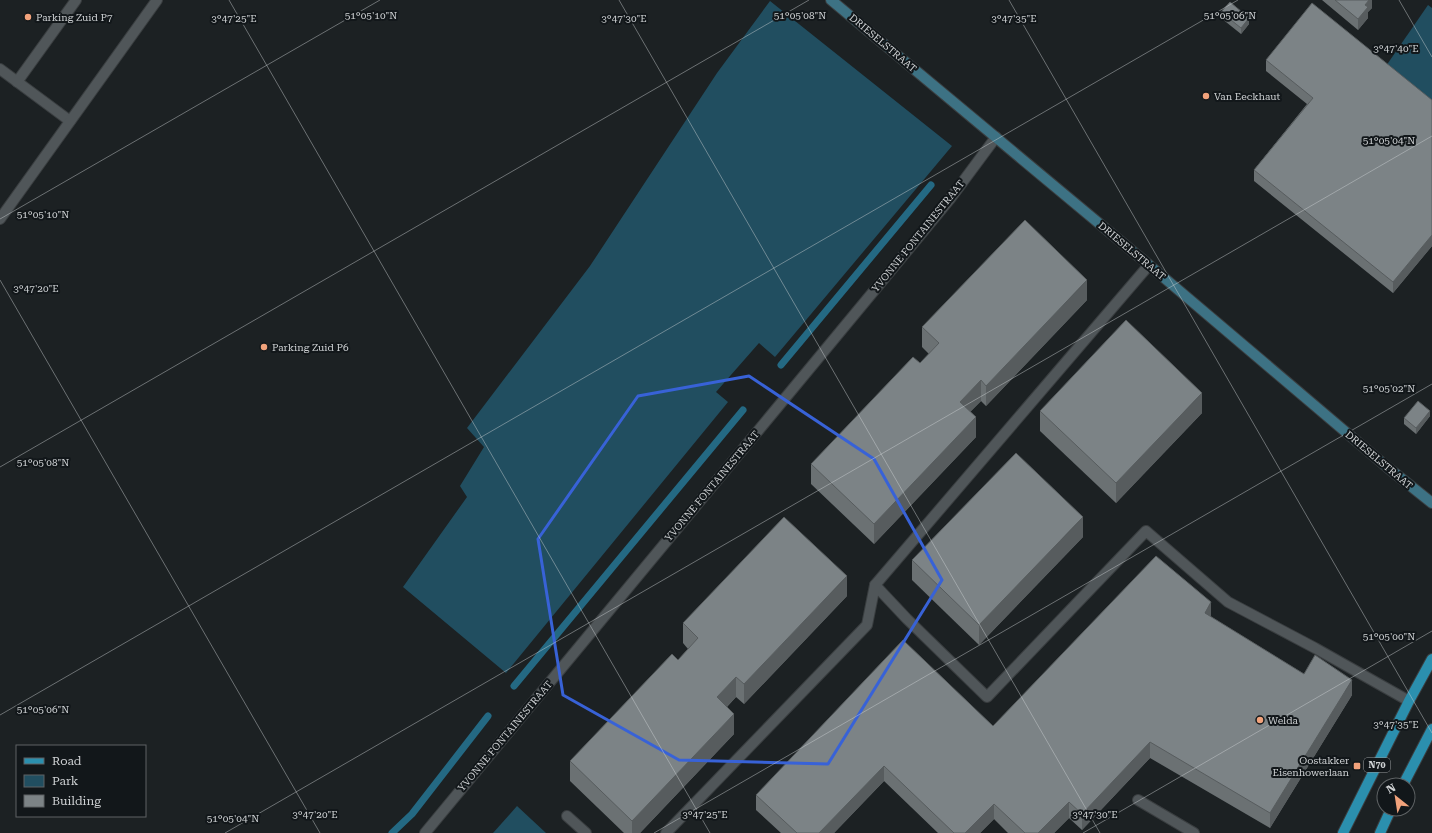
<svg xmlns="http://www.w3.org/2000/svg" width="1432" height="833" font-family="'Roboto Serif',serif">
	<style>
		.green { fill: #214e60 }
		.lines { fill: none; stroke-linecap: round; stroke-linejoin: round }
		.stream { stroke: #246983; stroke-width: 7 }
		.lane-casing { stroke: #3a3e40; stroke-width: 12 }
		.street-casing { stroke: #3a3e40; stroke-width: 12 }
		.secondary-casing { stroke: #3a3e40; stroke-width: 12 }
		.primary-casing { stroke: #3a3e40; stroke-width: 12 }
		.lane { stroke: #505659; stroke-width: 10 }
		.street { stroke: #505659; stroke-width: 10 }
		.secondary { stroke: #3d7284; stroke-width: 10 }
		.primary { stroke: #2b8fae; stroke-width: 10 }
		.wall { fill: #6b7173 }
		.shaded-wall { fill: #575c5e }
		.building { fill: #7c8386; stroke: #575c5e }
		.marked { fill: none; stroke: #3862d7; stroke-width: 3; stroke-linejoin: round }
		.ticks { fill: none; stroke: #cfd2d4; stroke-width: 1; stroke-opacity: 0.45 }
		.poi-dot { fill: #f1a27b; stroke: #12171a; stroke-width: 1.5 }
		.labels { text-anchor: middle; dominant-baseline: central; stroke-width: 4; stroke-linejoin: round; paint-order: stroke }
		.shield { fill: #12171a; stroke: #969a9c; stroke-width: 1 }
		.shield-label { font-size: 9px; font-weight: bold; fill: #cfd2d4 }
		.poi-label { font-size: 10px; fill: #cfd2d4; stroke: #12171a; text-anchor: start }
		.street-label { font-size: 10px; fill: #cfd2d4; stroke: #12171a }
		.ticks-label { font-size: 10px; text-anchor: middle; fill: #cfd2d4; stroke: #12171a; stroke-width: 4; stroke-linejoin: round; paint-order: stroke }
	</style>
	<rect width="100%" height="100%" fill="#1c2123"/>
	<g class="green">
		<polygon points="770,1 952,146 775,357 759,343 716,392 728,402 506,673 403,587 467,497 460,486 484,447 467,428 590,266 717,73"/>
		<polygon points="1428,5 1432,8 1432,102 1386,66"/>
		<polygon points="517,806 546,833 493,833"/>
	</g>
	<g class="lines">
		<g class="stream">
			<polyline points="781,365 931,185"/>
			<polyline points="514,686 743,410"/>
			<polyline points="392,833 412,814 488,716"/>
		</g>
		<g class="lane-casing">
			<g id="lane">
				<polyline points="0,69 70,121"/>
				<polyline points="17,82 76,0"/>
				<polyline points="0,219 157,0"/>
				<polyline points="875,585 907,619 987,697 1146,531 1228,602 1315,648 1409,701"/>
				<polyline points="1138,800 1194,833"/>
				<polyline points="567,816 586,833"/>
				<polyline points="666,833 867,625 875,585 1149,265"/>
			</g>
		</g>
		<g class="street-casing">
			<polyline id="street" points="425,833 950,199 996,137"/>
		</g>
		<g class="secondary-casing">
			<polyline id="secondary" points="831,0 1149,265 1387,467 1432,503"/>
		</g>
		<g class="primary-casing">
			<g id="primary">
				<polyline points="1403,785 1432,729"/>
				<polyline points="1343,833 1409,701 1432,659"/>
				<polyline points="1380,833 1391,809"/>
			</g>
		</g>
		<use href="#lane" class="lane"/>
		<use href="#street" class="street"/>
		<use href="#secondary" class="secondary"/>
		<use href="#primary" class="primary"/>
	</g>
	<g class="wall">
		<polygon points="1322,0 1372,0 1372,8 1368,12 1368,18 1358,30"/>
		<polygon points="1221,12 1249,24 1241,34 1221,18"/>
		<polygon points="1266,60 1432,100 1432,246 1393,293 1254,181 1254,170 1307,104 1266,71"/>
		<polygon points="1087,300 986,406 981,401 970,412 976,437 874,544 811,484 811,464 920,363 929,354 922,347 922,327"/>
		<polygon points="1040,411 1202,413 1116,503 1040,431"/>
		<polygon points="1430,416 1416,434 1404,424 1404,418"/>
		<polygon points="1083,537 979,645 912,580 912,560"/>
		<polygon points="847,596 744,704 736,697 727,707 734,734 640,833 624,833 570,781 570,761 678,660 688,649 683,643 683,623"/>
		<polygon points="1211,617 1304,674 1352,695 1270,828 1150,758 1082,830 1069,818 1054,833 1008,833 994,819 980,833 938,833 884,781 834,833 781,833 756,810 756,795 993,726"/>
	</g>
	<g class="shaded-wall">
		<polygon points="1369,0 1372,0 1372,8 1368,12 1368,18 1358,30 1358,19 1365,5"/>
		<polygon points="1249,18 1249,24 1241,34 1241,28"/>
		<polygon points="1432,235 1432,246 1393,293 1393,282"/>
		<polygon points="1087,280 1087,300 986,406 986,386"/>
		<polygon points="981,380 981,401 960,422 960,402"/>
		<polygon points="1202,393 1202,413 1116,503 1116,483"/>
		<polygon points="1430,411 1430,416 1416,434 1416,428"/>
		<polygon points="976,417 976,437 874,544 874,524"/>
		<polygon points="1083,517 1083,537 979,645 979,625"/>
		<polygon points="847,576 847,596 744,704 744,684"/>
		<polygon points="1211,602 1211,618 1205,613"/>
		<polygon points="736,677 736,697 717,717 717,697"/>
		<polygon points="1352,680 1352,695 1270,828 1270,813"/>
		<polygon points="734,714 734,734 640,833 632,833 632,821"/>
		<polygon points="1150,742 1150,758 1082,830 1082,814"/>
		<polygon points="884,766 884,781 834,833 819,833"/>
		<polygon points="1069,802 1069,818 1054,833 1038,833"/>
		<polygon points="994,804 994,819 980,833 965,833"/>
	</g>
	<g class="building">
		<polygon points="1335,0 1369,0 1365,5 1368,7 1358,19"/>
		<polygon points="1230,2 1249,18 1241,28 1221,12"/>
		<polygon points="1312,3 1432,100 1432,235 1393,282 1254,170 1313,98 1266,60"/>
		<polygon points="1025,220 1087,280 986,386 981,380 960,402 976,417 874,524 811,464 913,357 920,363 939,343 922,327"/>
		<polygon points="1126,320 1202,393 1116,483 1040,411"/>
		<polygon points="1418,401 1430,411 1416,428 1404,418"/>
		<polygon points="1016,453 1083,517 979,625 912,560"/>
		<polygon points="784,517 847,576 744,684 736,677 717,697 734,714 632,821 570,761 672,654 678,660 698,638 683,623"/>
		<polygon points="1156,556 1211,602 1205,613 1304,674 1315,655 1352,680 1270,813 1150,742 1082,814 1069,802 1038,833 1025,833 994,804 965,833 954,833 884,766 819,833 797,833 756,795 903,640 993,726"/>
	</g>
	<path class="marked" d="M749,376L874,459L942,580L828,764L679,760L563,695L538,539L638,396Z"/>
	<path class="ticks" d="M229,0L710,833M619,0L1100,833M1009,0L1432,733M1399,0L1432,57M0,219L380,0M0,280L320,833M0,467L809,0M0,715L1238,0M225,833L1432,136M654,833L1432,384M1083,833L1432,631"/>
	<g class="poi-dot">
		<circle cx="28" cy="17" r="4"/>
		<circle cx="1206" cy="96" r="4"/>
		<circle cx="264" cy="347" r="4"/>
		<circle cx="1260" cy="720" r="4"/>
		<rect x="1353" y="762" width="8" height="8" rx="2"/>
	</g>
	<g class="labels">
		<rect class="shield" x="1364" y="758" width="26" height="14" rx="3"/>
		<g class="shield-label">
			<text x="1377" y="765">N70</text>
		</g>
		<g class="poi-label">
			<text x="36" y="17">Parking Zuid P7</text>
			<text x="1214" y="96">Van Eeckhaut</text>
			<text x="272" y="347">Parking Zuid P6</text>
			<text x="1268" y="720">Welda</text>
			<text x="1349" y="760" text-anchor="end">Oostakker<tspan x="1349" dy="12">Eisenhowerlaan</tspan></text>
		</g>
		<g class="street-label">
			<text transform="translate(883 43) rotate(40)">DRIESELSTRAAT</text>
			<text transform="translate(918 236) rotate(-51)">YVONNE FONTAINESTRAAT</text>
			<text transform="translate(1132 251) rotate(40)">DRIESELSTRAAT</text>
			<text transform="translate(1379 460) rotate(40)">DRIESELSTRAAT</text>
			<text transform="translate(712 486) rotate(-50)">YVONNE FONTAINESTRAAT</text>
			<text transform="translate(505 736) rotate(-50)">YVONNE FONTAINESTRAAT</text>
		</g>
	</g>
	<g class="ticks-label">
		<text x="371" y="19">51°05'10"N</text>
		<text x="800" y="19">51°05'08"N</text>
		<text x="1230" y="19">51°05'06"N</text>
		<text x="234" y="22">3°47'25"E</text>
		<text x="624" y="22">3°47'30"E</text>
		<text x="1014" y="22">3°47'35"E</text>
		<text x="1396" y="52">3°47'40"E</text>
		<text x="1389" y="144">51°05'04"N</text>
		<text x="43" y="218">51°05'10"N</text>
		<text x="36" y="292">3°47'20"E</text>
		<text x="1389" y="392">51°05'02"N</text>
		<text x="43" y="466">51°05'08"N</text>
		<text x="1389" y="640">51°05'00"N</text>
		<text x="43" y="713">51°05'06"N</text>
		<text x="1396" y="728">3°47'35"E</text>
		<text x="315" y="818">3°47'20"E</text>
		<text x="705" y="818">3°47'25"E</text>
		<text x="1095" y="818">3°47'30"E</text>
		<text x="233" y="822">51°05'04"N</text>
	</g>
	<rect x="16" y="745" width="130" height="72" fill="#12171a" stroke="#5e6264"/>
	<rect x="24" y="758" width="20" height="6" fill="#2b8fae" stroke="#5e6264"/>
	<text x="52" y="765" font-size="12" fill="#cfd2d4">Road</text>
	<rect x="24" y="775" width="20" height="12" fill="#214e60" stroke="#5e6264"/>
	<text x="52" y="785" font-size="12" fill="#cfd2d4">Park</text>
	<rect x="24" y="795" width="20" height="12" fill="#7c8386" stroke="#5e6264"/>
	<text x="52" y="805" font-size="12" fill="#cfd2d4">Building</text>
	<g transform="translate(1396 797) rotate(330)"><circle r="19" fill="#12171a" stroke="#5e6264"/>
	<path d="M0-3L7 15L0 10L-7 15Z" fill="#f1a27b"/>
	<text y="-6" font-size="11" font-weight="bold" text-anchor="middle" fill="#cfd2d4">N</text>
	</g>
</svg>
